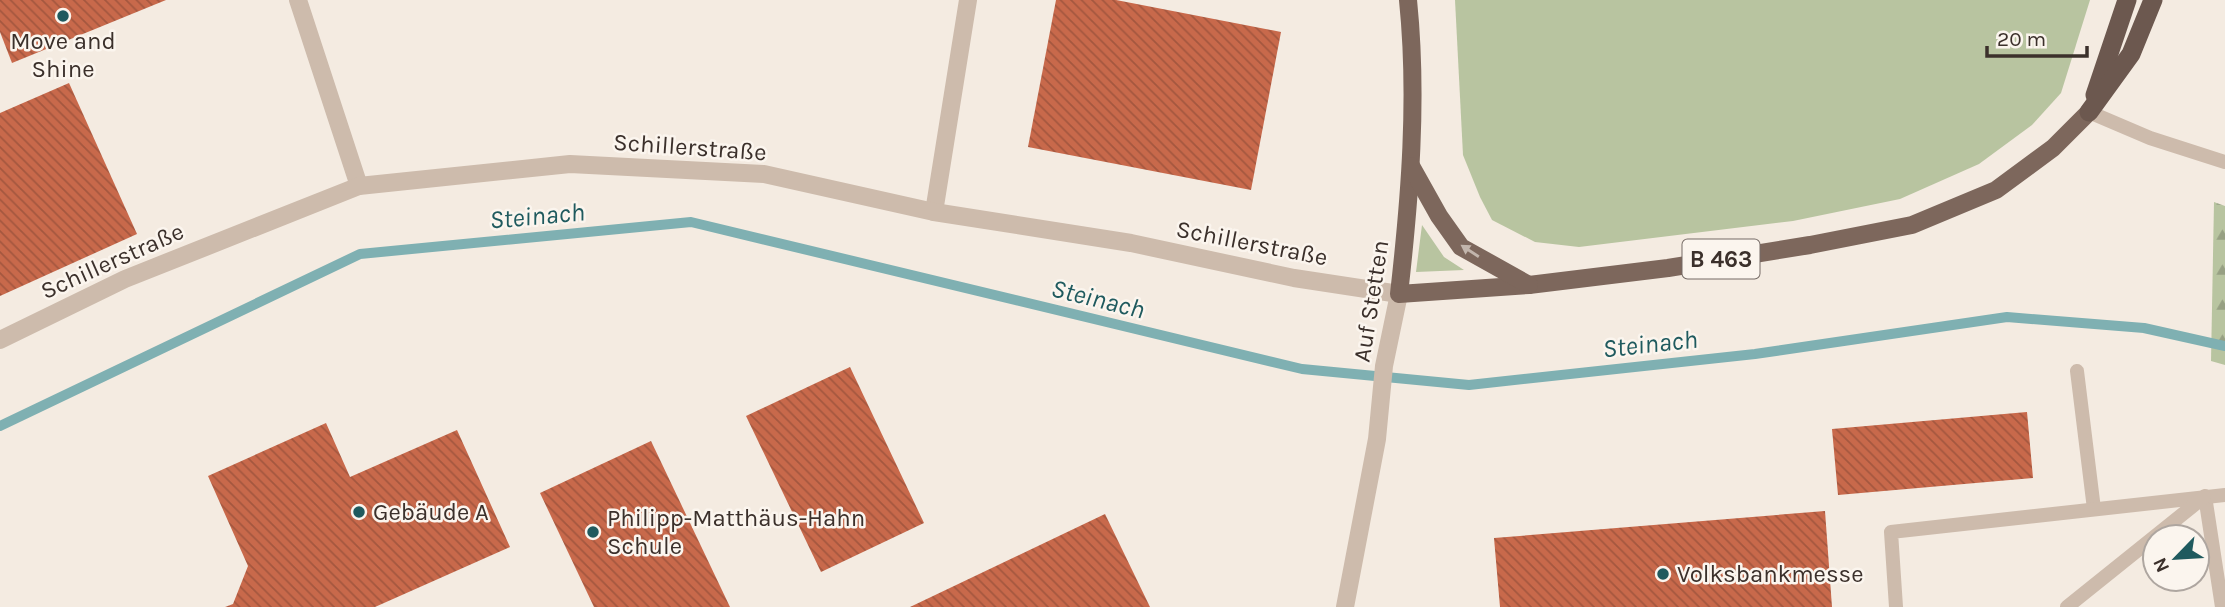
<svg xmlns="http://www.w3.org/2000/svg" width="2225" height="607" font-family="Karla,sans-serif">
	<style>
		.green { fill: #b8c4a0 }
		.forest { fill: url(#forest-firs) }
		.lines { fill: none; stroke-linecap: round; stroke-linejoin: round }
		.stream { stroke: #7fb0b2; stroke-width: 10 }
		.building { fill: url(#building-back-hatch) }
		.service { stroke: #cdbbac; stroke-width: 14 }
		.minor { stroke: #cdbbac; stroke-width: 18 }
		.tertiary { stroke: #cdbbac; stroke-width: 18 }
		.primary { stroke: #7d675c; stroke-width: 18 }
		.trunk { stroke: #6c584f; stroke-width: 19 }
		.oneway { fill: #c2b5ac }
		.poi-dot { fill: #1f5a5e; stroke: #fbf5ee; stroke-width: 2.5 }
		.labels { text-anchor: middle; dominant-baseline: central; stroke-width: 5; stroke-linejoin: round; paint-order: stroke }
		.shield { fill: #fbf5ee; stroke: #756b66; stroke-width: 2 }
		.shield-label { font-size: 23px; font-weight: bold; fill: #3b302b }
		.poi-label { font-size: 24px; fill: #3b302b; stroke: #fbf5ee; text-anchor: start }
		.street-label { font-size: 24px; fill: #3b302b; stroke: #fbf5ee }
		.water-label { font-size: 26px; font-style: italic; fill: #1f5a5e; stroke: #fbf5ee }
	</style>
	<defs>
		<pattern id="forest-firs" width="22" height="20" patternUnits="userSpaceOnUse" patternTransform="scale(1.75)"><rect width="22" height="20" fill="#b8c4a0"/><path d="M5 1l3.5 6h-7zM16 11l3.5 6h-7z" fill="#97a083"/></pattern>
		<pattern id="building-back-hatch" width="6" height="6" patternUnits="userSpaceOnUse" patternTransform="scale(1.75)"><rect width="6" height="6" fill="#c8694b"/><path d="M-1 5l2 2M0 0l6 6M5-1l2 2" fill="none" stroke="#a4573f"/></pattern>
	</defs>
	<rect width="100%" height="100%" fill="#f4ebe1"/>
	<g class="green">
		<polygon points="1455,0 2090,0 2061,93 2032,125 1979,164 1900,199 1793,221 1579,247 1535,242 1492,220 1480,197 1463,155"/>
		<polygon points="1422,225 1444,257 1464,270 1416,272"/>
	</g>
	<polygon class="forest" points="2214,202 2225,206 2225,365 2211,361"/>
	<g class="lines">
		<polyline class="stream" points="0,426 360,254 691,222 1302,369 1469,385 1755,354 2007,317 2144,328 2225,346"/>
	</g>
	<g class="building">
		<polygon points="0,0 166,0 12,63 0,32"/>
		<polygon points="1056,0 1116,0 1281,32 1251,190 1028,147"/>
		<polygon points="69,83 137,234 0,296 0,113"/>
		<polygon points="850,367 924,523 821,572 746,416"/>
		<polygon points="2027,412 2033,478 1838,495 1832,429"/>
		<polygon points="326,423 350,477 457,430 510,547 375,607 225,607 233,604 248,566 208,476"/>
		<polygon points="651,441 730,607 594,607 540,493"/>
		<polygon points="1825,511 1832,607 1500,607 1494,538"/>
		<polygon points="1105,514 1150,607 910,607"/>
	</g>
	<g class="lines">
		<g class="service">
			<polyline points="2089,112 2150,138 2225,162"/>
			<polyline points="2077,371 2094,509"/>
			<polyline points="2205,496 2222,607"/>
			<polyline points="1896,607 1891,532 2225,495"/>
			<polyline points="2067,607 2204,497"/>
		</g>
		<g class="minor">
			<polyline points="298,0 359,186"/>
			<polyline points="934,212 968,0"/>
			<polyline points="0,340 125,279 359,186 570,164 764,174 934,212 1131,243 1294,278 1399,294"/>
		</g>
		<polyline class="tertiary" points="1345,607 1377,439 1384,366 1399,294"/>
		<g class="primary">
			<path d="M1408,0C1418,98 1410,197 1399,294L1529,285L1668,268L1810,245L1912,225L1996,190L2053,148L2089,112"/>
			<polyline points="1411,166 1439,216 1461,247 1529,285"/>
		</g>
		<g class="trunk">
			<polyline points="2095,95 2127,0"/>
			<polyline points="2089,112 2131,54 2153,0"/>
		</g>
	</g>
	<defs><path id="oneway-solid" d="M-6-.8H1V-3.2L6.5 0L1 3.2V.8H-6Z" transform="scale(1.75)"/></defs>
	<use class="oneway" href="#oneway-solid" transform="translate(1470 251) rotate(-147)"/>
	<g class="poi-dot">
		<circle cx="63" cy="16" r="7"/>
		<circle cx="359" cy="512" r="7"/>
		<circle cx="593" cy="532" r="7"/>
		<circle cx="1663" cy="574" r="7"/>
	</g>
	<g class="labels">
		<rect class="shield" x="1682.5" y="239.5" width="77" height="39" rx="5"/>
		<g class="shield-label">
			<text x="1721" y="259">B 463</text>
		</g>
		<g class="poi-label">
			<text x="63" y="41" text-anchor="middle">Move and<tspan x="63" dy="28">Shine</tspan></text>
			<text x="373" y="512">Gebäude A</text>
			<text x="607" y="518">Philipp-Matthäus-Hahn<tspan x="607" dy="28">Schule</tspan></text>
			<text x="1677" y="574">Volksbankmesse</text>
		</g>
		<g class="street-label">
			<text transform="translate(690 147) rotate(4)">Schillerstraße</text>
			<text transform="translate(1252 243) rotate(11)">Schillerstraße</text>
			<text transform="translate(112 261) rotate(-24)">Schillerstraße</text>
			<text transform="translate(1371 301) rotate(-81)">Auf Stetten</text>
		</g>
		<g class="water-label">
			<text transform="translate(537 216) rotate(-5)">Steinach</text>
			<text transform="translate(1098 299) rotate(14)">Steinach</text>
			<text transform="translate(1650 344) rotate(-6)">Steinach</text>
		</g>
	</g>
	<g transform="translate(2176 558) rotate(245)"><circle r="33" fill="#fbf5ee" stroke="#aea6a0" stroke-width="2"/>
	<path d="M0-5L12 26L0 18L-12 26Z" fill="#1f5a5e"/>
	<text y="-10" font-size="19" font-weight="bold" text-anchor="middle" fill="#3b302b">N</text>
	</g>
	<path d="M1987 46v10h100v-10" fill="none" stroke="#3b302b" stroke-width="3.5"/>
	<text x="1997" y="46" font-size="21" fill="#3b302b" stroke="#fbf5ee" stroke-width="5" paint-order="stroke">20 m</text>
</svg>
